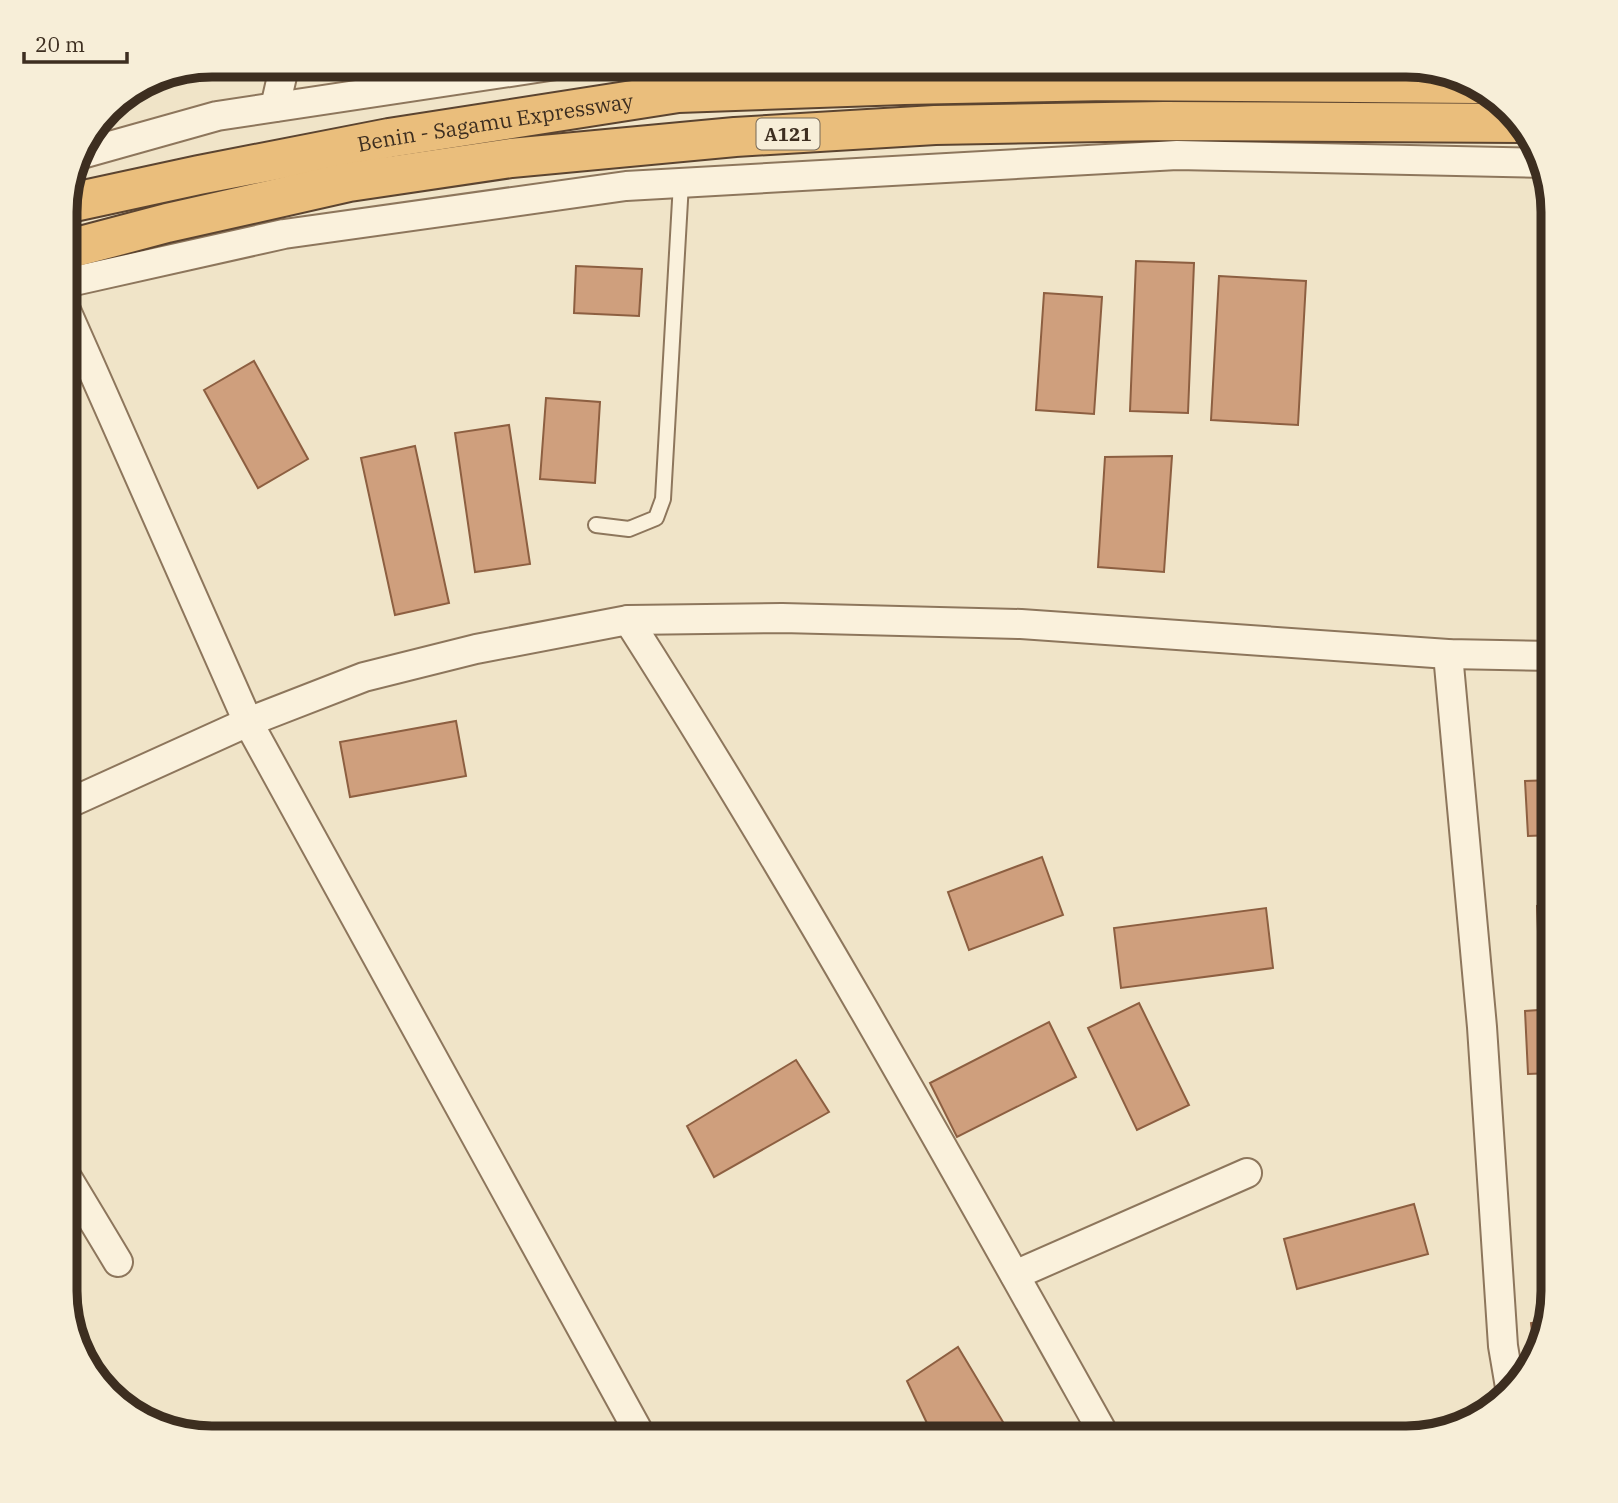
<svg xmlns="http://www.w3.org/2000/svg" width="1618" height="1503" font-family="'IBM Plex Serif',serif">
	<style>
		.building { fill: #cf9f7d; stroke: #8d5f41; stroke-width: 2 }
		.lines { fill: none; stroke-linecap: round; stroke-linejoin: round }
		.service-casing { stroke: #8d765c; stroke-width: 18 }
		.minor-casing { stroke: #8d765c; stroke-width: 32 }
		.trunk-casing { stroke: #5b4430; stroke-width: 42 }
		.service { stroke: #faf1dc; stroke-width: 14 }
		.minor { stroke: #faf1dc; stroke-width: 28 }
		.trunk { stroke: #eabe7c; stroke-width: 38 }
		.labels { text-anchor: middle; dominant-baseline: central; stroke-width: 5; stroke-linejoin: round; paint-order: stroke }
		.shield { fill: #f7eed8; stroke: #756857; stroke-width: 2 }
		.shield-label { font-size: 19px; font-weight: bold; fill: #3d2e20 }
		.street-label { font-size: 21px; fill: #3d2e20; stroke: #f7eed8 }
		.rim { fill: none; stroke: #3d2e20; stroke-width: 9 }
	</style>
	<rect width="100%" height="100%" fill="#f0e4c8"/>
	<g class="building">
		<polygon points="1136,261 1194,263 1188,413 1130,411"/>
		<polygon points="576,266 642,269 639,316 574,313"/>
		<polygon points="1219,276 1306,281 1298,425 1211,420"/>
		<polygon points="1044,293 1102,297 1094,414 1036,410"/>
		<polygon points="254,361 308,459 258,488 204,390"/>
		<polygon points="546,398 600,402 595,483 540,479"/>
		<polygon points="509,425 530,564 475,572 455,433"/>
		<polygon points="415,446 449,603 395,615 361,458"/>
		<polygon points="1172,456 1164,572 1098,567 1105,457"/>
		<polygon points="456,721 466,776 350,797 340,742"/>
		<polygon points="1553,780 1553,835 1528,836 1525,781"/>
		<polygon points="1042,857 1063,915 969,950 948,892"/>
		<polygon points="1553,905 1553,955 1539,956 1537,906"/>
		<polygon points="1266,908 1273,968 1121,988 1114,928"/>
		<polygon points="1139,1003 1189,1105 1137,1130 1088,1028"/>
		<polygon points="1553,1009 1553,1073 1528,1074 1525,1011"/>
		<polygon points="1049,1022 1076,1077 957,1137 930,1083"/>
		<polygon points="796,1060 829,1112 714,1177 687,1126"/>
		<polygon points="1541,1091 1553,1091 1553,1159 1543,1159"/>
		<polygon points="1553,1200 1553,1236 1549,1237 1545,1201"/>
		<polygon points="1414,1204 1428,1254 1297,1289 1284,1239"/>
		<polygon points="1547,1321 1542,1348 1535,1359 1531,1323"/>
		<polygon points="958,1347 1012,1437 934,1438 907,1381"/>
	</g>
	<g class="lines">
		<g class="service-casing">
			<polyline id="service" points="596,525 629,529 656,518 663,499 681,183"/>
		</g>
		<g class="minor-casing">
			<g id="minor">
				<polyline points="275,107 283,72 288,65"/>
				<polyline points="78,155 217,116 556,65"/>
				<polyline points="65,283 284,234 626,186 1177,155 1544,163"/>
				<polyline points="65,308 248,722 642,1438"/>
				<path d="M628,620C798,886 952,1163 1106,1438"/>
				<polyline points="1448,654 1482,1027 1503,1346 1511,1393"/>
				<polyline points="65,805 248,722 364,677 476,649 628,620 782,618 1021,624 1448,654 1553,656"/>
				<polyline points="65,1174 118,1262"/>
				<polyline points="1015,1275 1247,1173"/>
			</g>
		</g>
		<g class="trunk-casing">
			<g id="trunk">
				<path id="s1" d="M65,204L199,175L389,138L678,93L904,85L1109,81L1476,84"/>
				<polyline points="65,250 167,223 349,182 511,158 735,137 935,125 1164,121 1521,123"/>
			</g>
		</g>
		<use href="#service" class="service"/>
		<use href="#minor" class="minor"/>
		<use href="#trunk" class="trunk"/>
	</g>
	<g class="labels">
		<rect class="shield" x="756.5" y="118.5" width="63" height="31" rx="5"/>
		<g class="shield-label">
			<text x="788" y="134">A121</text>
		</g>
		<g class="street-label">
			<text stroke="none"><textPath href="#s1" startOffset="438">Benin - Sagamu Expressway</textPath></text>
		</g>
	</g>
	<path d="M0 0H1618V1503H0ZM212 77H1406A135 135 0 0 1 1541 212V1291A135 135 0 0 1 1406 1426H212A135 135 0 0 1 77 1291V212A135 135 0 0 1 212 77Z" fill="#f7eed8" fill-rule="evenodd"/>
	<path class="rim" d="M212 77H1406A135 135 0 0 1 1541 212V1291A135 135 0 0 1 1406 1426H212A135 135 0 0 1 77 1291V212A135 135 0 0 1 212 77Z"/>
	<path d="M24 52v10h103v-10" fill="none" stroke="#3d2e20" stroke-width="3.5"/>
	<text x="35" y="52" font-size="21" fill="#3d2e20" stroke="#f7eed8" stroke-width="5" paint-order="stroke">20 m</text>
</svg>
